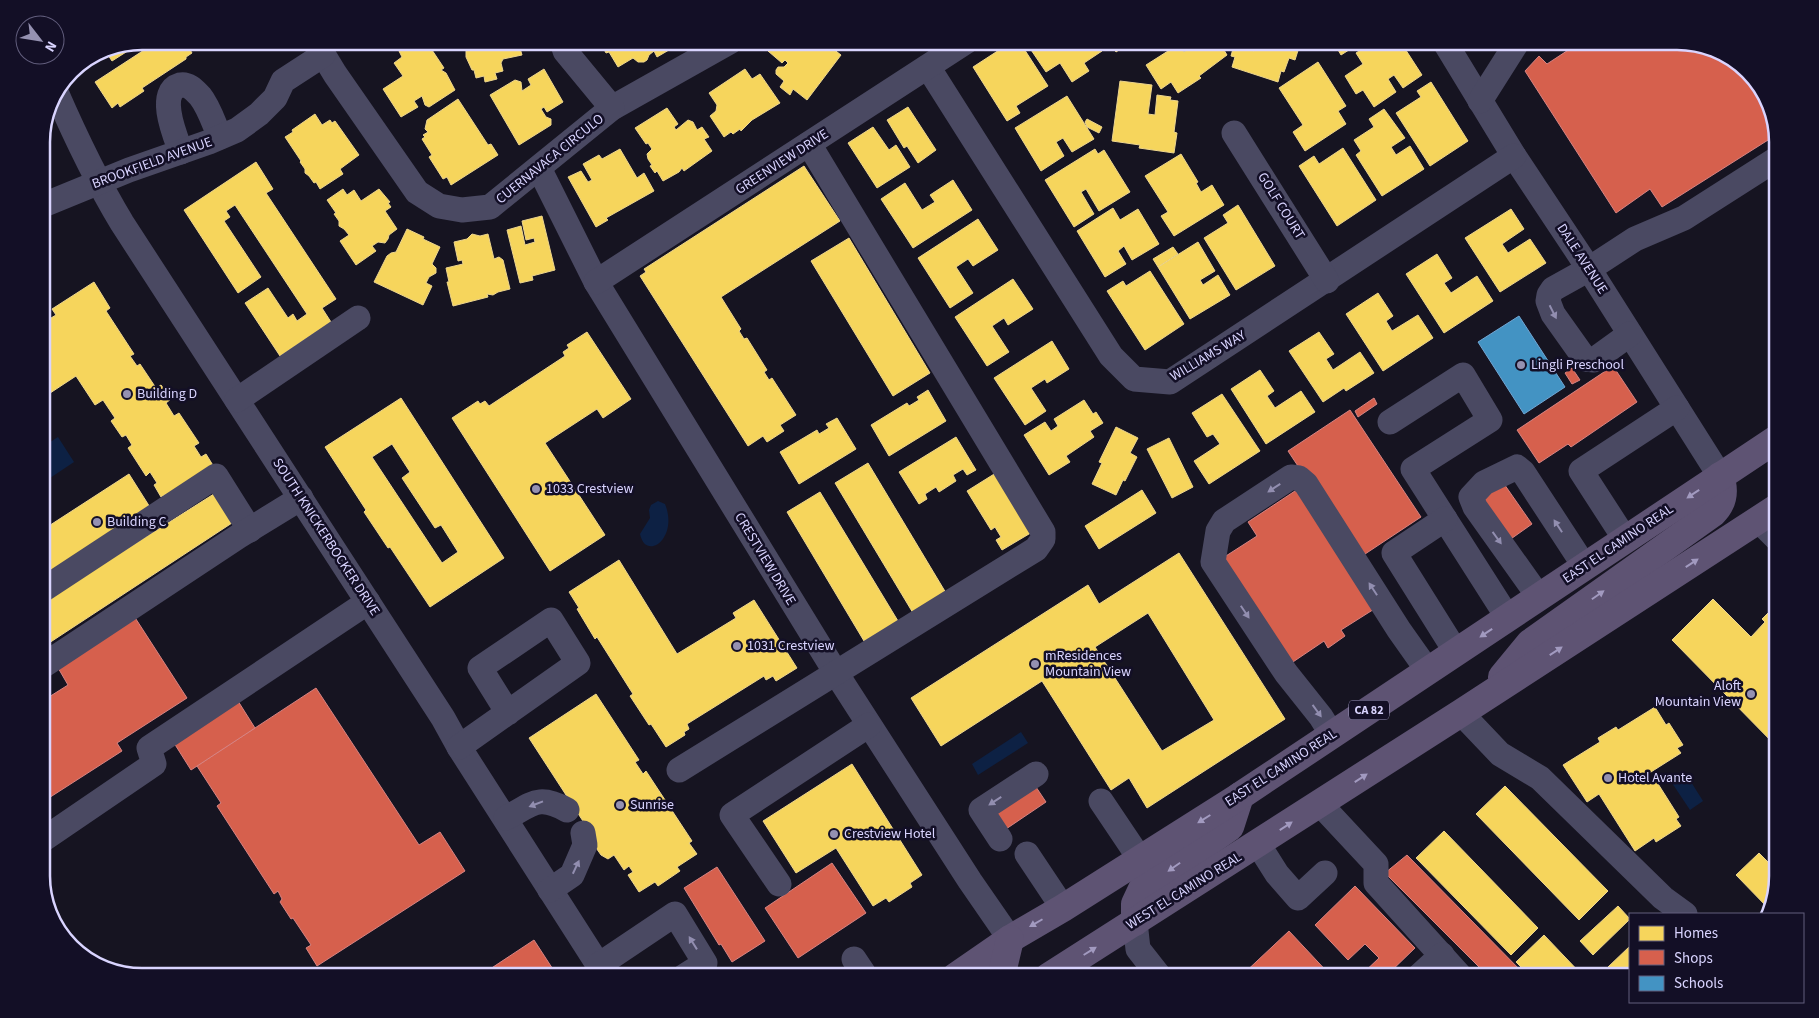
<svg xmlns="http://www.w3.org/2000/svg" width="1819" height="1018" font-family="'Source Sans 3',sans-serif">
	<style>
		.water { fill: #0d2144 }
		.homes { fill: #f6d55c; stroke: #edd58d; fill-rule: evenodd }
		.shops { fill: #d6604d; stroke: #d78382 }
		.schools { fill: #4393c3; stroke: #70a6d5 }
		.lines { fill: none; stroke-linecap: round; stroke-linejoin: round }
		.minor { stroke: #4a4962; stroke-width: 25 }
		.major { stroke: #5e5373; stroke-width: 28 }
		.oneway { fill: #928eb0 }
		.oneway2 { fill: #a29ac0 }
		.poi-dot { fill: #9591b1; stroke: #130f26; stroke-width: 2 }
		.labels { text-anchor: middle; dominant-baseline: central; stroke-width: 5; stroke-linejoin: round; paint-order: stroke }
		.shield { fill: #130f26; stroke: #9e99be; stroke-width: 1 }
		.shield-label { font-size: 12px; font-weight: bold; fill: #d9d4ff }
		.street-label { font-size: 14px; fill: #d9d4ff; stroke: #130f26 }
		.poi-label { font-size: 14px; fill: #d9d4ff; stroke: #130f26; text-anchor: start }
		.rim { fill: none; stroke: #d9d4ff; stroke-width: 2.5 }
	</style>
	<rect width="100%" height="100%" fill="#161421"/>
	<g class="water">
		<polygon points="58,437 74,462 41,484 41,457 48,452 44,446"/>
		<path d="M658,501L665,504C679,538 646,562 640,534L650,518L649,510L651,505Z"/>
		<polygon points="1021,732 1028,743 978,775 972,764"/>
		<polygon points="1686,774 1703,801 1690,810 1672,783"/>
	</g>
	<g class="homes">
		<polygon points="158,41 185,41 192,53 186,57 186,59 142,88 144,91 120,107 118,103 112,108 95,82"/>
		<polygon points="423,41 426,41 444,68 441,70 446,73 455,90 429,107 425,105 422,96 414,101 418,107 401,117 383,89 403,76 394,63 402,57 399,51 408,44 411,49"/>
		<polygon points="466,41 518,41 522,55 503,59 501,63 503,71 495,73 497,79 485,82 484,76 476,78 474,70 472,70 466,57"/>
		<polygon points="599,41 671,41 674,47 657,57 654,51 649,55 647,60 644,62 638,62 633,58 618,67 609,52 606,53"/>
		<polygon points="775,41 823,41 841,55 807,100 793,89 790,95 780,87 784,81 776,74 776,70 778,67 784,67 788,63 785,60 782,63 768,51"/>
		<polygon points="1013,41 1019,41 1048,86 1016,106 1020,113 1007,121 973,67"/>
		<polygon points="1025,41 1096,41 1102,51 1084,63 1089,71 1072,82 1060,63 1046,72"/>
		<polygon points="1109,41 1132,41 1116,52"/>
		<polygon points="1188,41 1223,41 1224,43 1221,45 1227,55 1199,76 1201,78 1178,93 1171,82 1161,89 1146,65 1179,44 1184,52 1191,47"/>
		<polygon points="1247,41 1301,41 1295,60 1289,58 1284,72 1281,71 1278,82 1232,67 1235,57 1231,56 1234,45 1254,51 1257,44"/>
		<polygon points="1333,41 1363,41 1341,55"/>
		<polygon points="1374,41 1400,41 1422,75 1403,88 1394,75 1388,79 1396,92 1374,107 1363,90 1356,94 1345,76 1363,64 1356,53"/>
		<polygon points="132,43 134,47 112,61 104,49"/>
		<polygon points="1318,62 1346,106 1338,111 1346,124 1305,151 1293,132 1303,125 1279,88"/>
		<polygon points="544,69 563,102 547,112 544,107 541,109 546,117 551,119 551,125 519,145 490,95 515,80 521,82 522,91 531,85 528,79"/>
		<polygon points="745,69 752,79 760,74 780,103 752,120 741,131 740,129 733,134 731,132 724,137 710,116 716,111 717,105 709,93"/>
		<polygon points="1120,81 1152,85 1148,114 1155,115 1157,95 1171,97 1170,100 1178,101 1174,132 1177,133 1174,153 1139,148 1140,145 1112,141"/>
		<polygon points="1431,82 1468,141 1430,166 1396,113 1421,97 1417,91"/>
		<polygon points="1067,96 1094,139 1072,152 1063,138 1056,142 1064,156 1041,171 1015,128"/>
		<polygon points="458,99 488,145 491,144 498,155 451,185 447,177 443,179 429,157 432,155 422,139 425,137 423,135 428,132 425,129 427,120"/>
		<polygon points="908,107 936,150 918,163 907,146 904,148 887,120"/>
		<polygon points="667,108 678,124 674,127 676,130 688,120 693,122 697,130 702,127 709,137 704,139 712,151 684,171 682,168 679,172 663,181 657,171 655,173 650,166 652,165 648,159 647,154 652,149 648,143 646,144 635,128"/>
		<polygon points="1384,109 1405,138 1391,147 1396,155 1410,146 1424,169 1382,196 1356,155 1361,151 1354,140 1374,127 1369,119"/>
		<polygon points="315,114 322,125 330,120 332,123 335,121 359,155 340,169 343,174 320,189 316,182 314,183 309,176 305,173 305,169 300,162 301,161 285,137 293,132 292,130"/>
		<polygon points="1087,119 1102,127 1099,133 1087,127 1085,122"/>
		<polygon points="873,127 889,150 896,145 910,167 877,188 848,143"/>
		<polygon points="1343,148 1376,200 1337,226 1299,166 1314,156 1319,164"/>
		<polygon points="620,149 637,178 644,173 654,191 606,218 608,220 596,227 568,177 581,171 588,182 592,180 583,164 599,155 602,159"/>
		<polygon points="1095,149 1098,154 1104,150 1130,192 1099,211 1086,189 1081,192 1094,214 1074,227 1045,180"/>
		<polygon points="1181,154 1198,182 1196,183 1201,192 1212,185 1224,205 1174,236 1161,216 1168,212 1145,176"/>
		<polygon points="256,162 273,189 266,193 336,299 322,308 331,322 280,356 245,303 268,288 288,318 293,314 297,321 307,314 235,205 226,211 230,217 224,221 261,277 238,293 184,210"/>
		<polygon points="804,166 840,221 721,297 741,329 739,331 744,339 747,338 767,370 764,372 769,380 772,378 796,415 780,425 784,431 767,442 763,436 748,446 640,276 646,272 644,269"/>
		<polygon points="953,180 972,210 913,248 881,199 905,183 922,210 935,202 930,195"/>
		<polygon points="343,189 347,195 354,190 361,201 379,189 390,202 388,203 391,207 385,211 397,229 389,235 388,239 385,243 378,242 372,246 376,251 356,265 340,241 349,235 344,229 339,226 339,221 334,214 336,213 327,200"/>
		<polygon points="1238,205 1275,266 1236,290 1204,238 1228,223 1223,215"/>
		<polygon points="1113,208 1120,220 1138,209 1159,244 1132,260 1124,246 1118,251 1126,264 1105,277 1077,231"/>
		<polygon points="1511,209 1524,229 1502,244 1508,253 1530,239 1546,263 1500,292 1465,238"/>
		<polygon points="542,216 555,270 532,276 533,280 520,283 507,230 521,226 525,245 535,242 534,238 526,240 522,221"/>
		<polygon points="978,219 998,250 973,266 968,259 956,267 973,293 950,308 918,258"/>
		<polygon points="407,229 424,237 423,239 440,247 432,264 436,268 436,273 429,277 426,283 432,286 423,305 374,282 387,256 391,253 396,252"/>
		<polygon points="472,234 480,236 488,234 494,259 499,257 503,260 510,289 498,292 493,295 487,294 488,297 453,306 447,282 449,282 446,268 463,264 462,260 458,261 454,242 467,239"/>
		<polygon points="849,238 930,373 893,396 811,261"/>
		<polygon points="1198,242 1215,271 1200,280 1203,285 1218,275 1230,295 1190,319 1158,267"/>
		<polygon points="1173,247 1178,254 1158,267 1153,259"/>
		<polygon points="1437,254 1452,278 1444,283 1451,293 1477,276 1493,301 1444,333 1406,274"/>
		<polygon points="1150,271 1184,324 1145,350 1107,291 1123,281 1126,286"/>
		<polygon points="1013,279 1033,309 1008,325 1004,318 992,326 1009,352 987,366 955,317"/>
		<polygon points="94,282 110,308 106,311 134,354 130,356 137,366 140,364 156,388 161,385 171,399 166,403 174,416 179,413 199,443 194,446 201,457 206,454 214,467 168,497 166,494 161,497 154,485 157,483 150,472 146,476 128,448 132,445 126,435 122,437 111,421 115,418 103,400 95,405 76,376 41,399 41,324 56,315 52,309"/>
		<polygon points="1378,293 1393,316 1386,321 1392,331 1418,315 1433,338 1383,371 1346,314"/>
		<polygon points="587,332 631,399 603,418 597,409 545,443 605,535 550,571 452,418 478,401 480,404 485,401 489,406 565,356 563,352 569,348 567,345"/>
		<polygon points="1319,332 1334,354 1326,359 1333,370 1360,352 1374,373 1346,391 1344,388 1323,402 1289,351"/>
		<polygon points="1052,341 1069,369 1047,383 1045,379 1031,388 1046,411 1025,425 994,378"/>
		<polygon points="1260,370 1274,391 1267,396 1275,408 1301,391 1315,412 1266,444 1231,389"/>
		<polygon points="928,390 946,421 889,456 871,425 907,403 909,406 919,400 917,397"/>
		<polygon points="1222,394 1260,451 1209,484 1194,461 1220,444 1213,434 1207,437 1192,413"/>
		<path d="M401,398L504,558L430,607L390,547L388,548L364,512L366,510L325,447ZM392,444L410,472L402,478L435,528L441,525L458,552L442,563L372,457Z"/>
		<polygon points="1084,400 1093,414 1096,412 1103,423 1090,431 1094,437 1066,456 1070,462 1049,475 1024,435 1045,422 1051,431 1058,426 1054,419"/>
		<polygon points="837,418 856,449 799,484 780,452 817,430 819,434 829,428 826,424"/>
		<polygon points="1116,427 1138,438 1130,453 1137,457 1125,481 1123,480 1116,495 1092,484 1102,463 1099,462"/>
		<polygon points="956,437 976,470 967,475 963,469 953,475 956,481 939,492 936,487 925,494 927,499 919,504 899,472"/>
		<polygon points="1169,438 1193,487 1172,498 1147,449"/>
		<polygon points="868,463 946,593 913,613 835,483"/>
		<polygon points="999,471 1034,531 1002,550 996,540 1001,537 995,527 991,530 967,491"/>
		<polygon points="129,474 153,512 41,585 41,531"/>
		<polygon points="1142,490 1156,513 1099,549 1085,526"/>
		<polygon points="217,492 235,521 49,643 41,632 41,603"/>
		<polygon points="820,492 898,621 864,641 787,512"/>
		<path d="M1179,553L1285,719L1147,808L1129,778L1111,790L1042,681L941,746L911,698L1088,585L1099,604ZM1148,613L1214,720L1162,751L1095,647Z"/>
		<polygon points="619,560 677,654 736,618 733,613 754,600 797,668 776,681 773,676 766,680 764,676 687,724 689,729 684,732 685,735 666,747 651,724 649,725 630,696 633,694 597,637 595,639 577,609 579,608 569,592"/>
		<polygon points="1713,599 1751,637 1765,622 1762,619 1778,603 1778,748 1672,640"/>
		<polygon points="596,694 639,760 635,762 643,774 646,771 692,841 689,843 697,854 677,867 680,871 658,886 655,882 639,892 628,875 633,872 629,866 624,870 614,855 608,859 601,855 592,842 592,835 529,738"/>
		<polygon points="1655,707 1666,725 1669,723 1683,745 1677,748 1681,753 1643,777 1648,784 1655,779 1679,817 1676,819 1681,826 1656,842 1654,838 1635,851 1599,794 1587,802 1563,765 1600,742 1598,738 1616,727 1618,730"/>
		<polygon points="852,764 922,875 910,883 912,887 889,902 886,898 873,906 836,848 796,873 763,821"/>
		<polygon points="1505,786 1608,891 1579,920 1476,814"/>
		<polygon points="1444,831 1538,928 1511,955 1416,858"/>
		<polygon points="1759,853 1778,872 1769,909 1736,875"/>
		<polygon points="1618,906 1630,919 1593,955 1580,941"/>
		<polygon points="1544,935 1584,977 1531,977 1516,962"/>
		<polygon points="1630,946 1630,977 1615,977 1607,968"/>
	</g>
	<g class="shops">
		<polygon points="1582,41 1677,41 1727,55 1764,91 1771,113 1765,117 1776,135 1662,207 1650,189 1616,213 1525,71 1539,56 1547,64"/>
		<polygon points="1613,366 1637,402 1571,447 1568,444 1539,463 1517,430"/>
		<polygon points="1572,368 1580,380 1572,384 1565,373"/>
		<polygon points="1374,398 1377,404 1358,417 1355,411"/>
		<polygon points="1350,410 1421,517 1359,558 1288,451"/>
		<polygon points="1502,481 1532,524 1508,541 1478,498"/>
		<polygon points="1301,487 1379,606 1341,630 1345,636 1328,648 1324,641 1284,668 1215,563 1257,536 1248,522"/>
		<polygon points="134,616 187,698 117,743 122,751 41,803 41,702 68,685 57,666"/>
		<polygon points="316,688 419,845 440,832 465,871 317,966 306,948 311,945 293,918 291,919 280,902 282,899 278,891 274,894 217,806 221,803 197,766"/>
		<polygon points="238,701 255,728 191,770 174,743"/>
		<polygon points="1034,784 1046,802 1006,829 994,811"/>
		<polygon points="1407,855 1527,977 1489,977 1385,873"/>
		<polygon points="832,863 866,913 798,958 765,908"/>
		<polygon points="717,867 765,941 732,962 721,944 719,945 684,888"/>
		<polygon points="1355,886 1415,948 1385,977 1359,977 1379,958 1365,944 1348,960 1315,925"/>
		<polygon points="1289,931 1332,977 1240,977"/>
		<polygon points="534,940 558,977 478,977"/>
	</g>
	<polygon class="schools" points="1519,316 1565,387 1524,414 1478,342"/>
	<g class="lines">
		<g class="minor">
			<polyline points="315,41 335,74 417,192 439,206 462,210 490,207 612,108 731,41"/>
			<polyline points="562,41 565,51 612,108"/>
			<polyline points="1444,41 1514,156 1589,269 1720,476"/>
			<polyline points="928,67 1111,356 1134,379 1170,382 1514,156"/>
			<path d="M56,92C76,138 96,180 122,223L443,718L459,747L606,977"/>
			<polyline points="1480,101 1518,41"/>
			<polyline points="1234,133 1327,281"/>
			<path d="M181,152C176,138 156,92 180,85C188,83 195,91 200,96C209,107 214,124 220,137"/>
			<polyline points="539,168 596,282 836,673 970,881 1010,939"/>
			<polyline points="41,206 129,170 209,142 237,130 259,114 275,98 283,81 323,55"/>
			<polyline points="596,282 967,41"/>
			<polyline points="1630,334 1594,360 1585,359 1553,314 1548,301 1549,295 1553,289 1589,269 1635,239 1684,218 1778,158"/>
			<polyline points="237,400 358,318"/>
			<polyline points="1390,422 1463,375 1490,420 1413,469 1508,618"/>
			<polyline points="1445,519 1394,553 1456,652"/>
			<polyline points="1758,520 1778,540"/>
			<polyline points="1625,539 1581,471 1677,408"/>
			<polyline points="41,591 216,476 250,530"/>
			<polyline points="1539,597 1475,507 1471,497 1484,483 1517,467 1523,472 1585,567"/>
			<polyline points="41,667 239,536 301,498"/>
			<polyline points="1461,713 1500,754 1540,778 1663,898 1685,914"/>
			<polyline points="1332,735 1321,717 1286,673 1213,562 1218,531 1224,521 1291,477 1299,478 1306,484 1399,630 1428,671"/>
			<polyline points="459,747 578,663 551,620 480,668 508,713"/>
			<polyline points="679,770 1036,549 1043,539 1043,532 809,144"/>
			<polyline points="1101,801 1140,859"/>
			<polyline points="1320,804 1376,864 1376,883 1461,977"/>
			<path d="M506,818C533,804 538,794 567,810"/>
			<polyline points="1000,839 981,810 1036,774"/>
			<polyline points="41,841 154,764 149,748 368,602"/>
			<polyline points="1258,844 1277,874 1298,898 1325,873"/>
			<polyline points="1027,854 1063,908"/>
			<polyline points="779,884 732,815 869,725"/>
			<polyline points="550,890 572,875 585,845 583,833"/>
			<polyline points="1135,922 1138,949 1160,977"/>
			<polyline points="854,959 866,977"/>
			<polyline points="599,965 675,914 705,963 683,977"/>
			<polyline points="1418,977 1442,955"/>
		</g>
		<g class="major">
			<path d="M1502,677L1530,643L1713,513C1724,502 1725,490 1720,476"/>
			<polyline points="1135,922 1135,904 1142,889 1230,827 1240,796"/>
			<polyline points="955,977 1010,939 1063,908 1240,796 1778,438"/>
			<polyline points="998,977 1002,973 1010,939"/>
			<polyline points="1048,977 1461,713 1778,507"/>
		</g>
	</g>
	<defs><path id="oneway-solid" d="M-6-.8H1V-3.2L6.5 0L1 3.2V.8H-6Z" transform="scale(1.25)"/></defs>
	<g class="oneway">
		<use href="#oneway-solid" transform="translate(1553 312) rotate(63)"/>
		<use href="#oneway-solid" transform="translate(1274 488) rotate(147)"/>
		<use href="#oneway-solid" transform="translate(1558 526) rotate(-123)"/>
		<use href="#oneway-solid" transform="translate(1497 538) rotate(54)"/>
		<use href="#oneway-solid" transform="translate(1373 589) rotate(-123)"/>
		<use href="#oneway-solid" transform="translate(1245 612) rotate(56)"/>
		<use href="#oneway-solid" transform="translate(1317 711) rotate(54)"/>
		<use href="#oneway-solid" transform="translate(995 801) rotate(147)"/>
		<use href="#oneway-solid" transform="translate(536 804) rotate(159)"/>
		<use href="#oneway-solid" transform="translate(576 867) rotate(-65)"/>
		<use href="#oneway-solid" transform="translate(693 943) rotate(-122)"/>
	</g>
	<g class="oneway2">
		<use href="#oneway-solid" transform="translate(1693 494) rotate(146)"/>
		<use href="#oneway-solid" transform="translate(1692 563) rotate(-33)"/>
		<use href="#oneway-solid" transform="translate(1598 595) rotate(-35)"/>
		<use href="#oneway-solid" transform="translate(1486 633) rotate(146)"/>
		<use href="#oneway-solid" transform="translate(1556 651) rotate(-33)"/>
		<use href="#oneway-solid" transform="translate(1361 778) rotate(-33)"/>
		<use href="#oneway-solid" transform="translate(1204 819) rotate(148)"/>
		<use href="#oneway-solid" transform="translate(1286 826) rotate(-33)"/>
		<use href="#oneway-solid" transform="translate(1174 867) rotate(145)"/>
		<use href="#oneway-solid" transform="translate(1036 923) rotate(150)"/>
		<use href="#oneway-solid" transform="translate(1090 951) rotate(-32)"/>
	</g>
	<g class="poi-dot">
		<circle cx="1521" cy="365" r="5"/>
		<circle cx="127" cy="394" r="5"/>
		<circle cx="536" cy="489" r="5"/>
		<circle cx="97" cy="522" r="5"/>
		<circle cx="737" cy="646" r="5"/>
		<circle cx="1035" cy="664" r="5"/>
		<circle cx="1751" cy="694" r="5"/>
		<circle cx="1608" cy="778" r="5"/>
		<circle cx="620" cy="805" r="5"/>
		<circle cx="834" cy="834" r="5"/>
	</g>
	<g class="labels">
		<rect class="shield" x="1349" y="700.5" width="40" height="19" rx="4"/>
		<g class="shield-label">
			<text x="1369" y="710">CA 82</text>
		</g>
		<g class="street-label">
			<text transform="translate(550 159) rotate(-39)">CUERNAVACA CIRCULO</text>
			<text transform="translate(782 162) rotate(-33)">GREENVIEW DRIVE</text>
			<text transform="translate(152 163) rotate(-20)">BROOKFIELD AVENUE</text>
			<text transform="translate(1281 206) rotate(58)">GOLF COURT</text>
			<text transform="translate(1582 259) rotate(57)">DALE AVENUE</text>
			<text transform="translate(1208 356) rotate(-31)">WILLIAMS WAY</text>
			<text transform="translate(326 537) rotate(57)">SOUTH KNICKERBOCKER DRIVE</text>
			<text transform="translate(1618 544) rotate(-34)">EAST EL CAMINO REAL</text>
			<text transform="translate(765 559) rotate(59)">CRESTVIEW DRIVE</text>
			<text transform="translate(1281 768) rotate(-33)">EAST EL CAMINO REAL</text>
			<text transform="translate(1184 891) rotate(-32)">WEST EL CAMINO REAL</text>
		</g>
		<g class="poi-label">
			<text x="1531" y="365">Lingli Preschool</text>
			<text x="137" y="394">Building D</text>
			<text x="546" y="489">1033 Crestview</text>
			<text x="107" y="522">Building C</text>
			<text x="747" y="646">1031 Crestview</text>
			<text x="1045" y="656">mResidences<tspan x="1045" dy="16">Mountain View</tspan></text>
			<text x="1741" y="686" text-anchor="end">Aloft<tspan x="1741" dy="16">Mountain View</tspan></text>
			<text x="1618" y="778">Hotel Avante</text>
			<text x="630" y="805">Sunrise</text>
			<text x="844" y="834">Crestview Hotel</text>
		</g>
	</g>
	<path d="M0 0H1819V1018H0ZM142 50H1677A92 92 0 0 1 1769 142V876A92 92 0 0 1 1677 968H142A92 92 0 0 1 50 876V142A92 92 0 0 1 142 50Z" fill="#130f26" fill-rule="evenodd"/>
	<path class="rim" d="M142 50H1677A92 92 0 0 1 1769 142V876A92 92 0 0 1 1677 968H142A92 92 0 0 1 50 876V142A92 92 0 0 1 142 50Z"/>
	<rect x="1629" y="913" width="175" height="90" fill="#130f26" stroke="#625e7d"/>
	<rect x="1639" y="926" width="25" height="15" fill="#f6d55c" stroke="#625e7d"/>
	<text x="1674" y="938" font-size="15" fill="#d9d4ff">Homes</text>
	<rect x="1639" y="950" width="25" height="15" fill="#d6604d" stroke="#625e7d"/>
	<text x="1674" y="963" font-size="15" fill="#d9d4ff">Shops</text>
	<rect x="1639" y="976" width="25" height="15" fill="#4393c3" stroke="#625e7d"/>
	<text x="1674" y="988" font-size="15" fill="#d9d4ff">Schools</text>
	<g transform="translate(40 40) rotate(121)"><circle r="24" fill="#130f26" stroke="#625e7d"/>
	<path d="M0-4L9 19L0 12L-9 19Z" fill="#9591b1"/>
	<text y="-8" font-size="14" font-weight="bold" text-anchor="middle" fill="#d9d4ff">N</text>
	</g>
</svg>
